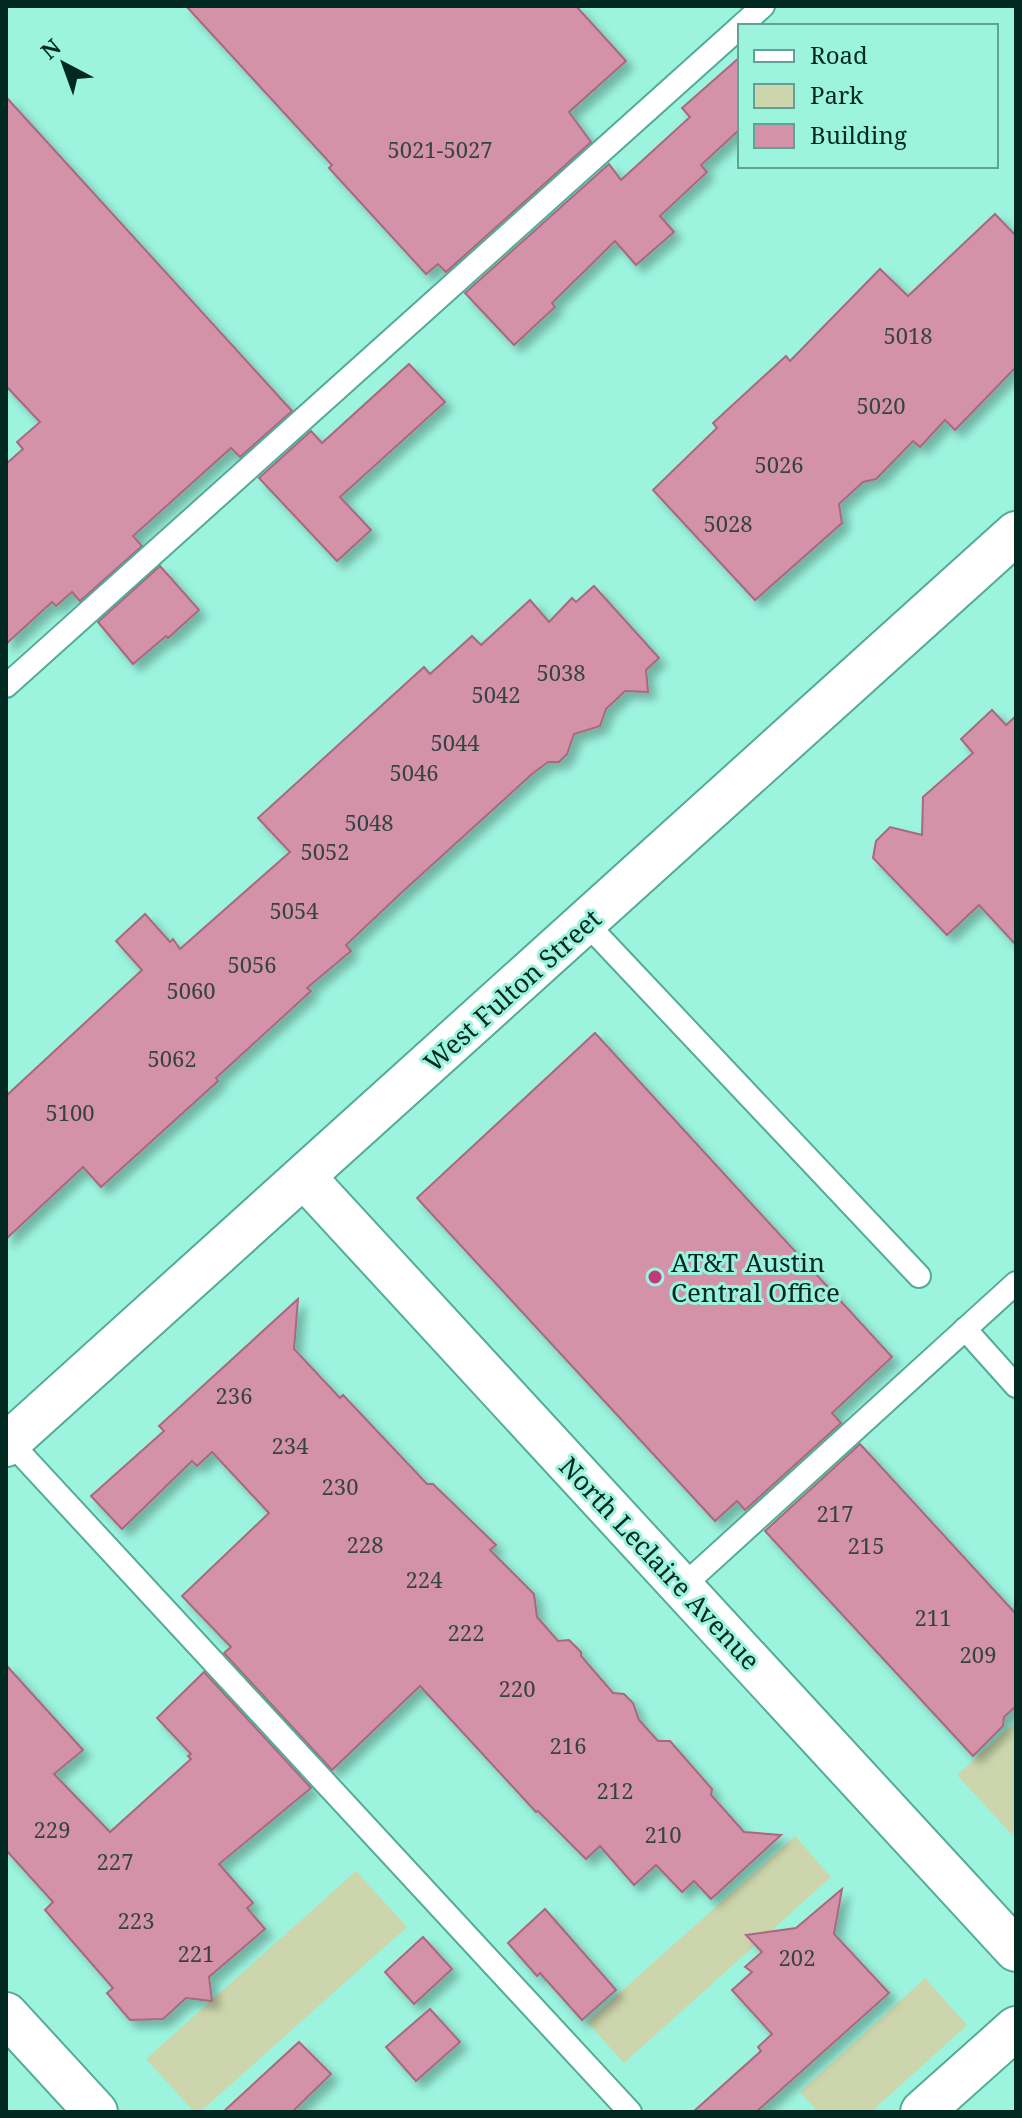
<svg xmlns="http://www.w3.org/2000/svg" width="1022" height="2118" font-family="'Noto Serif',serif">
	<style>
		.green { fill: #ccd5ab }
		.building { fill: #d492a9; stroke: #aa677f; stroke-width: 2; filter: url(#shadow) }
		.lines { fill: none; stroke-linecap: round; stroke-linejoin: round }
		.service-casing { stroke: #53ab98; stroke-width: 26 }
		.minor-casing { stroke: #53ab98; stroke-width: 46 }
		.service { stroke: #fff; stroke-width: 22 }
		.minor { stroke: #fff; stroke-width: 42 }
		.poi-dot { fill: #c13976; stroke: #9cf4df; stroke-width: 3 }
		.labels { text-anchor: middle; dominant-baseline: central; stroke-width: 6; stroke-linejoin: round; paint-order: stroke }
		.number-label { font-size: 22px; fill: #364343 }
		.street-label { font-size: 26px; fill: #012921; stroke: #9cf4df }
		.poi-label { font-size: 26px; fill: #012921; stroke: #9cf4df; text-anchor: start }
	</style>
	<defs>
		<filter id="shadow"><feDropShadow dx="7" dy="7" stdDeviation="4" flood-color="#0004"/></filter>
	</defs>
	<rect width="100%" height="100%" fill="#9cf4df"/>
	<g class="green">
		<polygon points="1016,1722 1016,1839 957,1775"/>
		<polygon points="795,1836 831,1877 624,2063 587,2022"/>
		<polygon points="356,1871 407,1927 200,2112 194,2112 146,2059"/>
		<polygon points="925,1978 967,2025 871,2112 818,2112 800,2092"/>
	</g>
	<g class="building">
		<polygon points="186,6 576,6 626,61 569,112 591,142 446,272 438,264 426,274 329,168 332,165"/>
		<polygon points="740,57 740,129 701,165 707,172 660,216 674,232 636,265 615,241 552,303 555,307 514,345 465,293 609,164 621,180 690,117 682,108"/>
		<polygon points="6,97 292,411 240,457 231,448 133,536 142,546 80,601 72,592 56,606 52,602 6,644 6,464 23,449 17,442 40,422 6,386"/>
		<polygon points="995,214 1016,236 1016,367 955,430 945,420 920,447 913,441 876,479 863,482 839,504 842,523 755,600 653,490 717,428 713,423 786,356 790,361 880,269 908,296"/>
		<polygon points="409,364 445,402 340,497 371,530 337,561 259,478 311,431 322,443"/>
		<polygon points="160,566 199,610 168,638 166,636 133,664 98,622"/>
		<polygon points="594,586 659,658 646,670 648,692 625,691 606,709 600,726 574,734 567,754 559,762 548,762 532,774 400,894 346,945 351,951 307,988 311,991 216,1078 218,1081 101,1187 83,1167 6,1239 6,1096 142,970 116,941 145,914 170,942 173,939 180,949 290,852 258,818 424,667 430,674 472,636 481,645 530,600 549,622 572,598 576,602"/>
		<polygon points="992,710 1006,725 1016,716 1016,945 979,905 947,935 873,858 876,841 890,827 922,835 923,797 973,753 961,739"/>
		<polygon points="595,1033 892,1357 832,1413 841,1423 745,1510 737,1501 715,1521 417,1198"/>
		<polygon points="298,1299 294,1349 340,1398 343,1395 427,1484 433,1484 496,1545 490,1550 534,1594 537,1617 558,1641 569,1640 581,1652 581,1656 613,1693 624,1694 633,1703 639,1720 658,1741 670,1741 712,1789 711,1795 744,1832 781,1835 711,1899 694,1881 682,1892 656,1865 634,1885 600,1846 586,1859 538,1811 536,1812 420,1686 332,1770 224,1653 231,1647 182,1596 269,1513 212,1452 197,1466 192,1461 122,1529 91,1496 164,1431 159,1426"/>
		<polygon points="860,1444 1016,1614 1016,1706 1004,1717 1003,1726 973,1756 765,1531"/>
		<polygon points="6,1665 83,1750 54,1774 110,1832 191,1759 188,1756 191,1754 157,1718 204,1672 311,1788 219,1864 253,1903 247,1908 265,1929 209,1977 212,2001 186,1998 163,2019 130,2020 107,1993 113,1988 45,1910 53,1902 6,1850"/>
		<polygon points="842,1889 834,1934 889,1993 756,2112 693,2112 761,2051 758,2047 772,2034 732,1990 752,1972 745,1967 762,1952 746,1935 796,1928"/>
		<polygon points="545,1909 616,1990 582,2020 540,1973 537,1976 508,1943"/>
		<polygon points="423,1937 452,1969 414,2004 385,1972"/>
		<polygon points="430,2009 460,2042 416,2081 386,2047"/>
		<polygon points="299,2042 331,2074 292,2112 223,2112"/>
	</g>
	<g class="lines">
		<g class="service-casing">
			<g id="service">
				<polyline points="741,26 763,6"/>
				<polyline points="6,686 740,27"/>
				<polyline points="586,923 919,1276"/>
				<polyline points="965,1329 1016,1386"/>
				<polyline points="10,1442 630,2112"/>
				<polyline points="682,1587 1016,1283"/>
			</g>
		</g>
		<g class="minor-casing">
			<g id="minor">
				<polyline points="304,1177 1016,1950"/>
				<polyline points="6,1445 1016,533"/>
				<polyline points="6,2014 96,2112"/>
				<polyline points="922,2112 1016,2028"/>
			</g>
		</g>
		<use href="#service" class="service"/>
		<use href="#minor" class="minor"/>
	</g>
	<circle class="poi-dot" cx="655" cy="1277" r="8"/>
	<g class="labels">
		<g class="number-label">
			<text x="440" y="149">5021-5027</text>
			<text x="908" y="335">5018</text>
			<text x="881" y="405">5020</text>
			<text x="779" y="464">5026</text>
			<text x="728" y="523">5028</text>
			<text x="561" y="672">5038</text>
			<text x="496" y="694">5042</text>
			<text x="455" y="742">5044</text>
			<text x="414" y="772">5046</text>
			<text x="369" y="822">5048</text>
			<text x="325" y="851">5052</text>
			<text x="294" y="910">5054</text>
			<text x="252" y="964">5056</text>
			<text x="191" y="990">5060</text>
			<text x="172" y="1058">5062</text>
			<text x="70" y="1112">5100</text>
			<text x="234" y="1395">236</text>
			<text x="290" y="1445">234</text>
			<text x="340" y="1486">230</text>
			<text x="835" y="1513">217</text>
			<text x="365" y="1544">228</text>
			<text x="866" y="1545">215</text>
			<text x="424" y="1579">224</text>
			<text x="933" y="1617">211</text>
			<text x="466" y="1632">222</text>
			<text x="978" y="1654">209</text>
			<text x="517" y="1688">220</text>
			<text x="568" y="1745">216</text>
			<text x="615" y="1790">212</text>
			<text x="52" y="1829">229</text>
			<text x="663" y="1834">210</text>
			<text x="115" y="1861">227</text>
			<text x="136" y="1920">223</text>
			<text x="196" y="1953">221</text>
			<text x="797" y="1957">202</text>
		</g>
		<g class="street-label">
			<text transform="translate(512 990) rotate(-42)">West Fulton Street</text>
			<text transform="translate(660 1563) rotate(47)">North Leclaire Avenue</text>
		</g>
		<g class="poi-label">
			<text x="671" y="1262">AT&amp;T Austin<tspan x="671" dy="30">Central Office</tspan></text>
		</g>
	</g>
	<rect width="1022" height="2118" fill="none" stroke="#012921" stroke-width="16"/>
	<rect x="738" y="24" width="260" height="144" fill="#9cf4df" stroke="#5ea393" stroke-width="2"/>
	<rect x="754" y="50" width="40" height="12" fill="#ffffff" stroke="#5ea393" stroke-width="2"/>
	<text x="810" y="64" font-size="24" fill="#012921">Road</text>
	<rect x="754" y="84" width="40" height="24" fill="#ccd5ab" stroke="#5ea393" stroke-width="2"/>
	<text x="810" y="104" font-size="24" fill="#012921">Park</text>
	<rect x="754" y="124" width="40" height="24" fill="#d492a9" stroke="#5ea393" stroke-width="2"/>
	<text x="810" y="144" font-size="24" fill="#012921">Building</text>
	<g transform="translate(64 64) rotate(319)" stroke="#9cf4df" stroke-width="6" paint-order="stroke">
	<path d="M0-6L14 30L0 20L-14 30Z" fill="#012921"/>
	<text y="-12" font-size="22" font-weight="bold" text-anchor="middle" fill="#012921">N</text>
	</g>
</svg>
